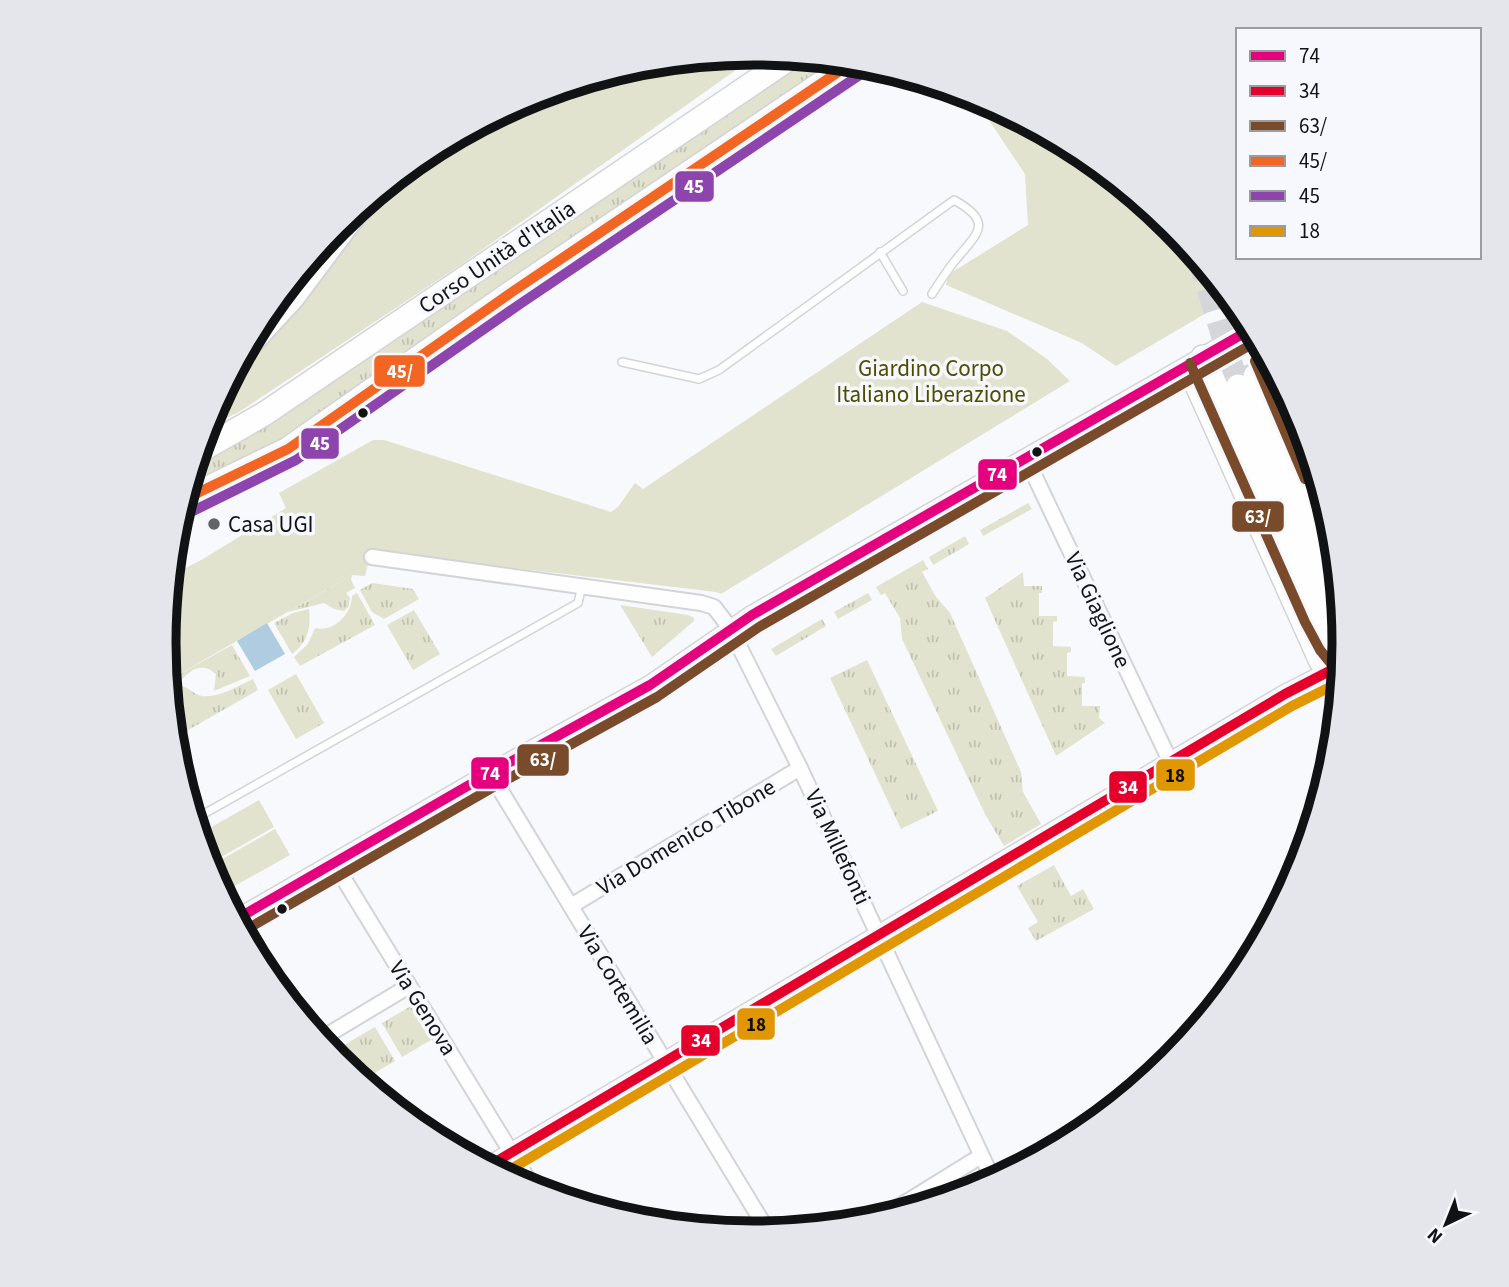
<svg xmlns="http://www.w3.org/2000/svg" width="1509" height="1287" font-family="'Source Sans 3',sans-serif">
	<style>
		.grass { fill: url(#grass-tufts) }
		.park { fill: #e1e3ce }
		.water { fill: #b0cce1 }
		.lines { fill: none; stroke-linecap: round; stroke-linejoin: round }
		.primary-tunnel { stroke: #d5d6d9; stroke-width: 23; stroke-dasharray: 23 11; stroke-linecap: butt }
		.service-casing { stroke: #d3d4d7; stroke-width: 10 }
		.pedestrian-casing { stroke: #d3d4d7; stroke-width: 14 }
		.minor-casing { stroke: #d3d4d7; stroke-width: 18 }
		.tertiary-casing { stroke: #d3d4d7; stroke-width: 21 }
		.primary-casing { stroke: #d3d4d7; stroke-width: 26 }
		.service { stroke: #fefeff; stroke-width: 7 }
		.pedestrian { stroke: #fefeff; stroke-width: 10 }
		.minor { stroke: #fefeff; stroke-width: 14 }
		.tertiary { stroke: #fefeff; stroke-width: 18 }
		.primary { stroke: #fefeff; stroke-width: 23 }
		.bus-1-casing { stroke: #f6f8fe; stroke-width: 16 }
		.bus-2-casing { stroke: #f6f8fe; stroke-width: 16 }
		.bus-3-casing { stroke: #f6f8fe; stroke-width: 16 }
		.bus-4-casing { stroke: #f6f8fe; stroke-width: 16 }
		.bus-5-casing { stroke: #f6f8fe; stroke-width: 16 }
		.bus-6-casing { stroke: #f6f8fe; stroke-width: 16 }
		.bus-1 { stroke: #e5007d; stroke-width: 10 }
		.bus-2 { stroke: #e4002b; stroke-width: 10 }
		.bus-3 { stroke: #7a4b2a; stroke-width: 10 }
		.bus-4 { stroke: #f26522; stroke-width: 10 }
		.bus-5 { stroke: #8e44ad; stroke-width: 10 }
		.bus-6 { stroke: #e09702; stroke-width: 10 }
		.bus-dot { fill: #111214; stroke: #f6f8fe; stroke-width: 2.5 }
		.poi-dot { fill: #626365; stroke: #f6f8fe; stroke-width: 2.5 }
		.labels { text-anchor: middle; dominant-baseline: central; stroke-width: 7; stroke-linejoin: round; paint-order: stroke }
		.street-label { font-size: 23px; fill: #111214; stroke: #f6f8fe }
		.park-label { font-size: 23px; fill: #4d4d00; stroke: #f6f8fe }
		.poi-label { font-size: 23px; fill: #111214; stroke: #f6f8fe; text-anchor: start }
		.rim { fill: none; stroke: #111214; stroke-width: 9 }
		.line-badge { stroke: #f6f8fe; stroke-width: 2.5 }
		.badge-label { font-size: 19px; text-anchor: middle; font-weight: bold; fill: #fff }
		.pale-badge-label { font-size: 19px; text-anchor: middle; font-weight: bold; fill: #111 }
	</style>
	<defs>
		<pattern id="grass-tufts" width="24" height="20" patternUnits="userSpaceOnUse" patternTransform="scale(1.75)"><rect width="24" height="20" fill="#e1e3ce"/><path d="M3 7l-1-3M5 7V3M7 7l1-3M15 17l-1-3M17 17v-4M19 17l1-3" fill="none" stroke="#c0c2b0"/></pattern>
	</defs>
	<rect width="100%" height="100%" fill="#f8f9fc"/>
	<g class="grass">
		<polygon points="808,58 841,61 265,450 187,488 194,465 258,429"/>
		<polygon points="1028,503 1032,509 983,536 980,530"/>
		<polygon points="965,536 969,544 933,565 929,557"/>
		<polygon points="923,560 928,569 922,572 936,597 950,613 1021,772 1023,792 1041,824 1004,846 985,814 902,639 900,618 885,593 881,595 876,587"/>
		<polygon points="1023,572 1024,586 1042,586 1042,593 1039,593 1039,616 1057,616 1057,621 1053,622 1053,646 1071,647 1071,652 1067,653 1067,676 1085,677 1085,683 1082,683 1082,706 1100,706 1099,718 1105,723 1056,756 985,598"/>
		<polygon points="352,575 351,580 355,588 346,593 350,598 348,607 344,611 334,609 324,603 288,612"/>
		<polygon points="372,583 413,589 419,599 384,619 372,612 360,590"/>
		<path d="M357,593L375,625L300,666L294,657L308,644L315,628C333,633 352,614 352,596Z"/>
		<polygon points="868,593 872,600 838,619 834,612"/>
		<polygon points="620,605 688,615 694,618 694,621 652,657"/>
		<path d="M309,609C311,628 308,642 292,654L274,623L293,613Z"/>
		<polygon points="414,610 440,654 413,670 387,625"/>
		<polygon points="822,619 826,626 776,656 771,649"/>
		<path d="M232,645L250,676L214,691L216,674C197,655 176,683 169,700L167,681Z"/>
		<polygon points="867,660 938,811 901,829 830,678"/>
		<polygon points="296,674 324,723 296,739 268,690"/>
		<path d="M253,679L258,690L183,733C175,716 171,703 181,686C189,687 194,695 202,696C219,698 238,686 253,679Z"/>
		<polygon points="1054,865 1071,896 1083,889 1094,909 1036,941 1028,928 1038,922 1017,886"/>
		<polygon points="411,1006 431,1040 402,1057 382,1023"/>
		<polygon points="375,1027 395,1061 361,1081 330,1053"/>
	</g>
	<g class="park">
		<polygon points="755,53 760,53 459,266 239,412 205,429 209,417 263,315 337,225 426,152 529,97 640,64"/>
		<polygon points="972,95 1083,152 1173,226 1232,298 1116,366 1082,343 946,285 949,274 1028,225 1025,174"/>
		<polygon points="922,302 1007,331 1047,359 1070,381 721,594 716,592 371,551 365,576 352,575 167,681 164,643 170,576 203,559 286,508 279,493 373,440 384,440 611,512 618,507 635,483 643,489"/>
		<polygon points="259,800 274,827 216,860 201,833"/>
		<polygon points="275,829 290,855 231,888 217,862"/>
	</g>
	<polygon class="water" points="267,623 285,654 255,671 237,641"/>
	<g class="lines">
		<g class="primary-tunnel">
			<polyline points="1198,256 1238,386"/>
			<polyline points="1232,298 1255,376"/>
		</g>
		<g class="service-casing">
			<g id="service">
				<polyline points="880,252 903,291"/>
				<path d="M622,362L699,379L719,370L954,200C996,223 976,234 954,262C946,272 939,283 932,294"/>
				<polyline points="193,820 578,603 582,586"/>
			</g>
		</g>
		<g class="pedestrian-casing">
			<polyline id="pedestrian" points="239,360 251,352 298,301 384,186"/>
		</g>
		<g class="minor-casing">
			<g id="minor">
				<polyline points="1026,458 1171,763"/>
				<polyline points="372,557 701,603 714,607 730,628 800,768 994,1182"/>
				<polyline points="490,773 769,1233"/>
				<polyline points="334,863 535,1191"/>
				<polyline points="571,906 800,768"/>
				<polyline points="319,1040 409,986"/>
				<polyline points="876,1221 981,1156"/>
			</g>
		</g>
		<g class="tertiary-casing">
			<g id="tertiary">
				<polyline points="1186,367 1318,661 1340,697"/>
				<polyline points="235,920 490,773 650,685 752,615 1253,328"/>
				<polyline points="487,1167 1285,694 1344,664"/>
			</g>
		</g>
		<g class="primary-casing">
			<g id="primary">
				<polyline points="1268,356 1318,474"/>
				<polyline points="1203,357 1318,616 1332,642"/>
				<polyline points="1255,376 1338,567"/>
				<polyline points="1238,386 1344,632"/>
				<polyline points="198,452 264,414 793,56"/>
				<polyline points="183,500 288,449 512,292 853,62"/>
			</g>
		</g>
		<use href="#service" class="service"/>
		<use href="#pedestrian" class="pedestrian"/>
		<use href="#minor" class="minor"/>
		<use href="#tertiary" class="tertiary"/>
		<use href="#primary" class="primary"/>
		<g class="bus-1-casing">
			<polyline id="bus-1" points="235,920 490,773 650,685 752,615 1253,328"/>
		</g>
		<g class="bus-2-casing">
			<polyline id="bus-2" points="487,1167 1285,694 1343,664"/>
		</g>
		<g class="bus-3-casing">
			<g id="bus-3">
				<polyline points="1255,361 1305,479"/>
				<polyline points="1190,363 1305,622 1320,650 1333,666"/>
				<polyline points="242,932 497,785 657,697 759,627 1259,340"/>
			</g>
		</g>
		<g class="bus-4-casing">
			<polyline id="bus-4" points="183,500 288,449 512,292 853,62"/>
		</g>
		<g class="bus-5-casing">
			<polyline id="bus-5" points="189,513 296,460 520,304 861,74"/>
		</g>
		<g class="bus-6-casing">
			<polyline id="bus-6" points="501,1175 1292,706 1342,681"/>
		</g>
		<use href="#bus-1" class="bus-1"/>
		<use href="#bus-2" class="bus-2"/>
		<use href="#bus-3" class="bus-3"/>
		<use href="#bus-4" class="bus-4"/>
		<use href="#bus-5" class="bus-5"/>
		<use href="#bus-6" class="bus-6"/>
	</g>
	<g class="bus-dot">
		<circle cx="363" cy="413" r="6"/>
		<circle cx="1037" cy="452" r="6"/>
		<circle cx="282" cy="909" r="6"/>
	</g>
	<circle class="poi-dot" cx="214" cy="524" r="7"/>
	<g class="labels">
		<g class="street-label">
			<text transform="translate(497 257) rotate(-34)">Corso Unità d'Italia</text>
			<text transform="translate(1098 610) rotate(65)">Via Giaglione</text>
			<text transform="translate(686 837) rotate(-31)">Via Domenico Tibone</text>
			<text transform="translate(838 847) rotate(65)">Via Millefonti</text>
			<text transform="translate(618 985) rotate(59)">Via Cortemilia</text>
			<text transform="translate(423 1008) rotate(58)">Via Genova</text>
		</g>
		<g class="park-label">
			<text x="931" y="368">Giardino Corpo<tspan x="931" dy="26">Italiano Liberazione</tspan></text>
		</g>
		<g class="poi-label">
			<text x="228" y="524">Casa UGI</text>
		</g>
	</g>
	<path d="M0 0H1509V1287H0ZM176 643a578 578 0 1 1 1156 0a578 578 0 1 1-1156 0Z" fill="#e4e6eb" fill-rule="evenodd"/>
	<path class="rim" d="M176 643a578 578 0 1 1 1156 0a578 578 0 1 1-1156 0Z"/>
	<g class="line-badge">
		<rect x="674" y="170" width="41" height="33" rx="7" fill="#8e44ad"/>
		<rect x="373" y="354" width="53" height="34" rx="7" fill="#f26522"/>
		<rect x="300" y="427" width="40" height="33" rx="7" fill="#8e44ad"/>
		<rect x="977" y="458" width="41" height="33" rx="7" fill="#e5007d"/>
		<rect x="1231" y="500" width="54" height="33" rx="7" fill="#7a4b2a"/>
		<rect x="516" y="743" width="54" height="34" rx="7" fill="#7a4b2a"/>
		<rect x="470" y="756" width="40" height="34" rx="7" fill="#e5007d"/>
		<rect x="1155" y="758" width="41" height="34" rx="7" fill="#e09702"/>
		<rect x="1108" y="770" width="40" height="34" rx="7" fill="#e4002b"/>
		<rect x="736" y="1007" width="40" height="34" rx="7" fill="#e09702"/>
		<rect x="680" y="1024" width="41" height="33" rx="7" fill="#e4002b"/>
	</g>
	<g class="badge-label">
		<text x="694" y="193">45</text>
		<text x="400" y="378">45/</text>
		<text x="320" y="450">45</text>
		<text x="997" y="481">74</text>
		<text x="1258" y="523">63/</text>
		<text x="543" y="766">63/</text>
		<text x="490" y="780">74</text>
		<text x="1128" y="794">34</text>
		<text x="701" y="1047">34</text>
	</g>
	<g class="pale-badge-label">
		<text x="1175" y="782">18</text>
		<text x="756" y="1031">18</text>
	</g>
	<rect x="1236" y="28" width="245" height="231" fill="#f6f8fe" stroke="#9a9ca0" stroke-width="2"/>
	<rect x="1250" y="51" width="35" height="10" fill="#e5007d" stroke="#9a9ca0" stroke-width="2"/>
	<text x="1299" y="63" font-size="21" fill="#111214">74</text>
	<rect x="1250" y="86" width="35" height="10" fill="#e4002b" stroke="#9a9ca0" stroke-width="2"/>
	<text x="1299" y="98" font-size="21" fill="#111214">34</text>
	<rect x="1250" y="121" width="35" height="10" fill="#7a4b2a" stroke="#9a9ca0" stroke-width="2"/>
	<text x="1299" y="133" font-size="21" fill="#111214">63/</text>
	<rect x="1250" y="156" width="35" height="10" fill="#f26522" stroke="#9a9ca0" stroke-width="2"/>
	<text x="1299" y="168" font-size="21" fill="#111214">45/</text>
	<rect x="1250" y="191" width="35" height="10" fill="#8e44ad" stroke="#9a9ca0" stroke-width="2"/>
	<text x="1299" y="203" font-size="21" fill="#111214">45</text>
	<rect x="1250" y="226" width="35" height="10" fill="#e09702" stroke="#9a9ca0" stroke-width="2"/>
	<text x="1299" y="238" font-size="21" fill="#111214">18</text>
	<g transform="translate(1446 1224) rotate(223)" stroke="#f6f8fe" stroke-width="5" paint-order="stroke">
	<path d="M0-5L12 26L0 18L-12 26Z" fill="#111214"/>
	<text y="-10" font-size="19" font-weight="bold" text-anchor="middle" fill="#111214">N</text>
	</g>
</svg>
